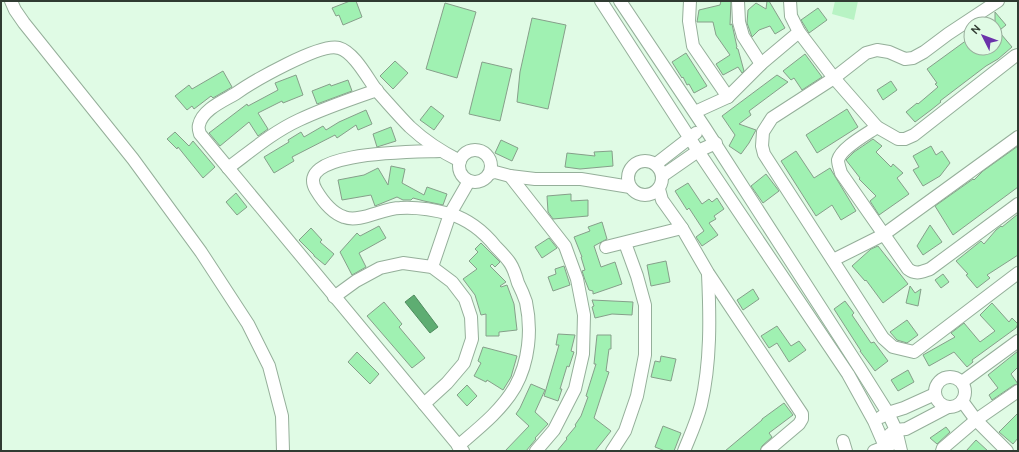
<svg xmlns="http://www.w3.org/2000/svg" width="1019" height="452" font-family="Ubuntu,sans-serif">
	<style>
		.green { fill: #b8f3c4 }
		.water { fill: #5ead72; stroke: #508b5f }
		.building { fill: #a0f1b2; stroke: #869f8a }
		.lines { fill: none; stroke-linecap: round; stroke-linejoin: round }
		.street-casing { stroke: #95af9a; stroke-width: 14 }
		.street { stroke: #fff; stroke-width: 12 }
	</style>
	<rect width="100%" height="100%" fill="#e0fbe5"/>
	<polygon class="green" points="835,1 858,1 854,20 832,14"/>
	<polygon class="water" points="414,295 438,327 430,333 405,302"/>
	<g class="building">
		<polygon points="350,1 356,1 362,17 343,25 339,15 336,16 332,8"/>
		<polygon points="721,1 731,1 730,25 732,24 737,47 736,48 738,49 744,71 742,73 738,67 723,75 716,64 730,55 716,35 713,22 697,22 699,10 720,5"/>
		<polygon points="767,1 769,1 785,28 775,34 770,26 759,30 752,37 747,23 748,10 756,3 766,9"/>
		<polygon points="445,3 476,12 457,78 426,69"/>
		<polygon points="818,8 827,20 809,33 801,20"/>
		<polygon points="995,12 1006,25 995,34"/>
		<polygon points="532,18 566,25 548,109 517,102 520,72"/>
		<polygon points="1001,34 1012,47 998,59 986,66 940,101 941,102 931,110 915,122 906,112 917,103 918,104 938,87 935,84 937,83 927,69 971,37 971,48 995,48 995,40"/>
		<polygon points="686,53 707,86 694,93 689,84 687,85 683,77 682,78 672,62"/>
		<polygon points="805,54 822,77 802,90 794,78 791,80 783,71"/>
		<polygon points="395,61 408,73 393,89 380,76"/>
		<polygon points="482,62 512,69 500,121 469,114"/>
		<polygon points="223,71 232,87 213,98 211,96 194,109 192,106 187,110 175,96 189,85 192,89"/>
		<polygon points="296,75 303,95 283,103 282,101 258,113 268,129 258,136 249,122 220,146 209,133 247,104 248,106 278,90 275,83"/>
		<polygon points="777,75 788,82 749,111 751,115 739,124 756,130 749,143 741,154 729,146 735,135 722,116"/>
		<polygon points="348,80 352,91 317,104 312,91 330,84 331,86"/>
		<polygon points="891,81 897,90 883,100 877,90"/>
		<polygon points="431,106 444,116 434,130 420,120"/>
		<polygon points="847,109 858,127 817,153 806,135"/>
		<polygon points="366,110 372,124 358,130 356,125 337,138 335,135 292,157 294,161 274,173 264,157 289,142 288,140 301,132 304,137 323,126 326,130 339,122"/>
		<polygon points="391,127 396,141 377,147 373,134"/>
		<polygon points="175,132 189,146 193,141 215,167 203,178 178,147 177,149 167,139"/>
		<polygon points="873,139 882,146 876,152 891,167 893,164 903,173 897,178 909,194 879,215 870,201 876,196 859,179 860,178 846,160 854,152"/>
		<polygon points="501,140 518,148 512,161 495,153"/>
		<polygon points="931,146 936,155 942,151 950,163 940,176 923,186 913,170 919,167 913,156"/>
		<polygon points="1018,146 1018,187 953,235 935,206 973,179 974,180 983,171"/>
		<polygon points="612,151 613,166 580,169 565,167 567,153 595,156 594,152"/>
		<polygon points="796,151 814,178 830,168 856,211 841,220 832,205 816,216 781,161"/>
		<polygon points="391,166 405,169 402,183 424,195 427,187 447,194 443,205 424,201 413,198 411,200 403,200 397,197 375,206 371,195 342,200 338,180 364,175 378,168 388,185"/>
		<polygon points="766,174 779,191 763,203 751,186"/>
		<polygon points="688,183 702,204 709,199 712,202 717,198 724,209 714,216 716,219 709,223 718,235 702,246 696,237 704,231 689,208 687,210 675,191"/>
		<polygon points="236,193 247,207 237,215 226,202"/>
		<polygon points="571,194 571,201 588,200 588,216 553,219 548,212 547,196"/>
		<polygon points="1018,214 1018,255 987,275 990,278 977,288 966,275 968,274 956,261 981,241 984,244 996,230 1001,226 1002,227"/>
		<polygon points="602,222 607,239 594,246 601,267 615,262 622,284 593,294 593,291 589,290 585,280 582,271 585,270 581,257 582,257 574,237 590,231 588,227"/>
		<polygon points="930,225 942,242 923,255 917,246"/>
		<polygon points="379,226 386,238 359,253 366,267 352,275 340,252 357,233 360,236"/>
		<polygon points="311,228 322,240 320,242 334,254 325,265 314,256 314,255 299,240"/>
		<polygon points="549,238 557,248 542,258 535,247"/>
		<polygon points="481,243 500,262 495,267 492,264 490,266 506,282 500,286 501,287 507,285 514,304 517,330 499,332 499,336 486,336 486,314 481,315 475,295 463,279 477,269 469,261 478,252 475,249"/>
		<polygon points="878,246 908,284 883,303 866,280 865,281 852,266 871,249"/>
		<polygon points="666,261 670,282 651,286 647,265"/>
		<polygon points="564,266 570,285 553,291 548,277 556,274 555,269"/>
		<polygon points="943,274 949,282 941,288 935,280"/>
		<polygon points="910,286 915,293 921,289 918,306 906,303"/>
		<polygon points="753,289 759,299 743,310 737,300"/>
		<polygon points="592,300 633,302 632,315 612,314 595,318 592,307 594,306"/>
		<polygon points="845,301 854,313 852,315 871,343 874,342 888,361 875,371 860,351 861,351 834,309"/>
		<polygon points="384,302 402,324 399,327 425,358 412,368 367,316"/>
		<polygon points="992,303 1009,322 1012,318 1018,324 1016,328 972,360 973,362 967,367 954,352 929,366 923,355 955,337 951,333 964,323 980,342 995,331 980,315"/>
		<polygon points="907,320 918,335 907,343 897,340 890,332"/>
		<polygon points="777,326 791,346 799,341 806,350 789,362 777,343 769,348 761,336"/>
		<polygon points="558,334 575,335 571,351 574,352 569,367 567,366 560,389 562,389 558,401 544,396 559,345 556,345"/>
		<polygon points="597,335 611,335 611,349 609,349 606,371 609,372 594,418 611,431 595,451 557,451 567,439 566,438 576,426 575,425 581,416 588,397 586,396 596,364 594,364"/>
		<polygon points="483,347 517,356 511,377 503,390 487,380 486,382 474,376 481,363 478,361"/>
		<polygon points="1018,351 1018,367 1011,374 1018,384 1014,385 992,400 989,395 998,388 988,375"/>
		<polygon points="357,352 379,374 370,384 348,362"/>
		<polygon points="661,356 676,359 671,381 651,377 655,361 660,362"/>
		<polygon points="908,370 914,382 898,391 891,380"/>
		<polygon points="531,384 545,390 535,412 548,424 535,438 536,439 526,451 505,451 529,426 516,414 520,408"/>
		<polygon points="467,385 477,396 467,406 457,395"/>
		<polygon points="784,403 793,415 769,433 772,437 762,446 760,451 725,451 762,420 762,419"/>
		<polygon points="1018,413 1018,438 1013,444 999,432"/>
		<polygon points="663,426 681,433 674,451 665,451 655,447"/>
		<polygon points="946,427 950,432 937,444 930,438"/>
		<polygon points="976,440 988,451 966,451"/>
	</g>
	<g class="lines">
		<g class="street-casing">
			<g id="street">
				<polyline points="11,1 15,10 24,23 133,159 201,252 248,324 269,366 282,416 283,451"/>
				<polyline points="601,1 698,151 848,374 874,421 887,451"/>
				<polyline points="620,1 705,128 859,367 888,413 896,430 901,451"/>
				<polyline points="690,1 689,21 693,46 728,97"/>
				<polyline points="738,1 739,22 743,36 761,64"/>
				<polyline points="790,1 791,16 799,32 834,78 877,127 898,139 905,139 914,135 1015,56 1018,55"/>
				<polyline points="998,1 948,34 924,52 913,58 905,59 889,52 877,50 866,53 834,78 772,118 763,132 762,146 764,154 883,338 893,347 914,352 1018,273"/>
				<polyline points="695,112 728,97 761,64 799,32"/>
				<path d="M877,127C867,134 841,148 838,160C838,164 840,169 841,173L908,269C916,275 921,272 930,269L1018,204"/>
				<circle cx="475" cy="166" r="16"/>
				<path d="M440,151C420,152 292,150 316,190C322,200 332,213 344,217C360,223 383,208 400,208C416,207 435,210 450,214C470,220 484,232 496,247C501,252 506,257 510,263C514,269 516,276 518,283C521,289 524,296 526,302C532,330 529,362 515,387C501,411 479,428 458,446"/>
				<circle cx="645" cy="178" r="17"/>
				<path d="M460,161C442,152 425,141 410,127C399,116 388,103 377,91C368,79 354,52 339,48C321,42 252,82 235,94C223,101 202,110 199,125C198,128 199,131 200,134L463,451"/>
				<polyline points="656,164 696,133"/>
				<path d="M228,168C251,151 273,132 299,120C324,108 351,99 377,90"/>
				<polyline points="490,173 495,172 510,176 535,179 581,179 630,187"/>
				<polyline points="510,176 565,246 577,279 584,315 583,354 575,389 554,430 536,451"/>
				<polyline points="662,176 698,151 716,143"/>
				<polyline points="682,228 708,273 802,414 802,419 799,424 767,451"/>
				<polyline points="606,247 682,228 662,200 659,189"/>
				<polyline points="833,260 883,235 1018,137"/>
				<polyline points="432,267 450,214 469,181"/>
				<polyline points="334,297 356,281 380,268 403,263 432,267 452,282 465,299 471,317 472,339 464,363 447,383 424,404"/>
				<circle cx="950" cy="392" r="15"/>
				<polyline points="962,382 1018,341"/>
				<polyline points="962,401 976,420 1007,451"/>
				<polyline points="881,417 888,413 904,408 935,394"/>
				<polyline points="890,434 896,430 906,429 948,407"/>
				<polyline points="843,441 846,451"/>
				<polyline points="612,451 625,431 637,396 645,355 645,305 637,276 625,243"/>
				<path d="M684,451C690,436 697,421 701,405C711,362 710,317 708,274"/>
				<polyline points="874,451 892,444"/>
				<polyline points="942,451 943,448 976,420 1018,391"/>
			</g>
		</g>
		<use href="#street" class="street"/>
	</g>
	<rect width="1019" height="452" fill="none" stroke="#303b32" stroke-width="4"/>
	<g transform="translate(983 36) rotate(312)"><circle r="19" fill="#e0fbe5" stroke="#9aae9d"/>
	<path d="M0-3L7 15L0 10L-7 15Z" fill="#6a33aa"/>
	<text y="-6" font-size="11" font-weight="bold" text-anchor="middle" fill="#303b32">N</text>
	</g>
</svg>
